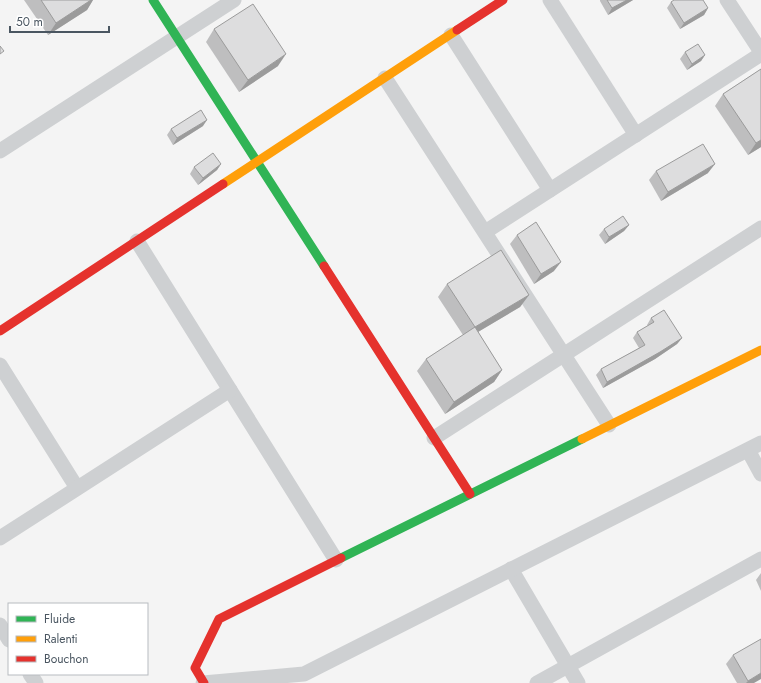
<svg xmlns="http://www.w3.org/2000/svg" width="761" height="683" font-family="Jost,sans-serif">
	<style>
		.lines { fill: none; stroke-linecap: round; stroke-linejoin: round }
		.street { stroke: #ced0d2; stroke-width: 15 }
		.fast { stroke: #30b455; stroke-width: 9 }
		.slow { stroke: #ff9f0a; stroke-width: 9 }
		.jam { stroke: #e5322d; stroke-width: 9 }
		.wall { fill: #bebebf }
		.shaded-wall { fill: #9b9b9b }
		.building { fill: #ddddde; stroke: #9b9b9b }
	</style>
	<rect width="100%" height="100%" fill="#f4f4f4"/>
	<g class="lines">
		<g class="street">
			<polyline points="550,0 636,135"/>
			<polyline points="727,0 761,52"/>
			<polyline points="451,35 550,190"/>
			<polyline points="385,78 609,425"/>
			<polyline points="0,151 234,0"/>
			<polyline points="485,232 761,54"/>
			<polyline points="137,241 336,560"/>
			<polyline points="0,365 77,488"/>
			<polyline points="434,438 761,228"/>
			<polyline points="748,450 761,474"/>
			<polyline points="0,538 230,390"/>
			<polyline points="511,569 578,683"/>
			<polyline points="0,625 9,640"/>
			<polyline points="30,674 36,683"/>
			<polyline points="203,683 304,674 761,443"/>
			<polyline points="537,683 761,559"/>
		</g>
		<g class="fast">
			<polyline points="153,0 324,266"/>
			<polyline points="341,558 582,439"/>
		</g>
		<g class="slow">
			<polyline points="223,184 457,30"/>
			<polyline points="582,439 761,350"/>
		</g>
		<g class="jam">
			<polyline points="457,30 503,0"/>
			<polyline points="324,266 470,494"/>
			<polyline points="0,331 223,184"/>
			<polyline points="204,683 195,668 219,619 341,558"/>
		</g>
	</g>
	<g class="wall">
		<polygon points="24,0 93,0 87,10 48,35"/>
		<polygon points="600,0 633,0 608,15 600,1"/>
		<polygon points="671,2 708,8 704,15 680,29 667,8"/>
		<polygon points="214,29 278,66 239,92 206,42"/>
		<polygon points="685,52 705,55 701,61 687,70 680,59"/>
		<polygon points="761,69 761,147 748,155 715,106 723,94"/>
		<polygon points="203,126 173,145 167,135 171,129"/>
		<polygon points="221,164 217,170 198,185 190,174 194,167"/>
		<polygon points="656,171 708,173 661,201 649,180"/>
		<polygon points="629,225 624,231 605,244 599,235 604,229"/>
		<polygon points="517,235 554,271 534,284 510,244"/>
		<polygon points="447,284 529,295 520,307 478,332 502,370 494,382 445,414 417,371 426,359 463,335 438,297"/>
		<polygon points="651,318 682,338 677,344 655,359 603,388 596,375 601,369 639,348 633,338 637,332 648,326 647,325"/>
		<polygon points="761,573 761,591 756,580"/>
		<polygon points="733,655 754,683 737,683 726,664"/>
	</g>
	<g class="shaded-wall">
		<polygon points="91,0 93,0 87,10 48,35 56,23"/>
		<polygon points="627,0 633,0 608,15 612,8"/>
		<polygon points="708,8 704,15 680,29 684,23"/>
		<polygon points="286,54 278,66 239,92 248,80"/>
		<polygon points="705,55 701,61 687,70 692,64"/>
		<polygon points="207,120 203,126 173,145 177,138"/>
		<polygon points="761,140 761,147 748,155 756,143"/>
		<polygon points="221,164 217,170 198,185 203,178"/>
		<polygon points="715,164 708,173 661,201 668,192"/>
		<polygon points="629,225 624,231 605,244 609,237"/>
		<polygon points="561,262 554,271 534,284 541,274"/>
		<polygon points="529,295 520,307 466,339 475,327"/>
		<polygon points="682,338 677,344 655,359 603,388 607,382"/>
		<polygon points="502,370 494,382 445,414 454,402"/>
		<polygon points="761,673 761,679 754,683 746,683 748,681"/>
	</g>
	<g class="building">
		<polygon points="41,0 91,0 56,23"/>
		<polygon points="607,0 627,0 612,8"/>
		<polygon points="674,0 703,0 708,8 684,23 671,2"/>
		<polygon points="253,4 286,54 248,80 214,29"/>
		<polygon points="698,44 705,55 692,64 685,52"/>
		<polygon points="0,46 4,51 0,54"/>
		<polygon points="761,69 761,140 756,143 723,94"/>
		<polygon points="201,110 207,120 177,138 171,129"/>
		<polygon points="703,144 715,164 668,192 656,171"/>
		<polygon points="213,153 221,164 203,178 194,167"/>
		<polygon points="623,216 629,225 609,237 604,229"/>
		<polygon points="536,222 561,262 541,274 517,235"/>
		<polygon points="501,250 529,295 475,327 447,284"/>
		<polygon points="664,310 682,338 660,352 607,382 601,369 645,345 637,332 654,322 651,318"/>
		<polygon points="475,327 502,370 454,402 426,359"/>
		<polygon points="761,639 761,673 748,681 733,655"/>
	</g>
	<rect x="8" y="603" width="140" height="72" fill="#ffffff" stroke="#b7bbc0"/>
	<rect x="16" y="616" width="20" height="6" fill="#30b455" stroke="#b7bbc0"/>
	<text x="44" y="623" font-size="12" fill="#4a5661">Fluide</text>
	<rect x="16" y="636" width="20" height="6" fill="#ff9f0a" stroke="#b7bbc0"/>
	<text x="44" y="643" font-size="12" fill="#4a5661">Ralenti</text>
	<rect x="16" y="656" width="20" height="6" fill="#e5322d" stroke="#b7bbc0"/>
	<text x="44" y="663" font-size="12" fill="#4a5661">Bouchon</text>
	<path d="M10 26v6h99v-6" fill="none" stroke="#4a5661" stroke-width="2"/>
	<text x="16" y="26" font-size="12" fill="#4a5661" stroke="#ffffff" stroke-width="3" paint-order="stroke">50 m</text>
</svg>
